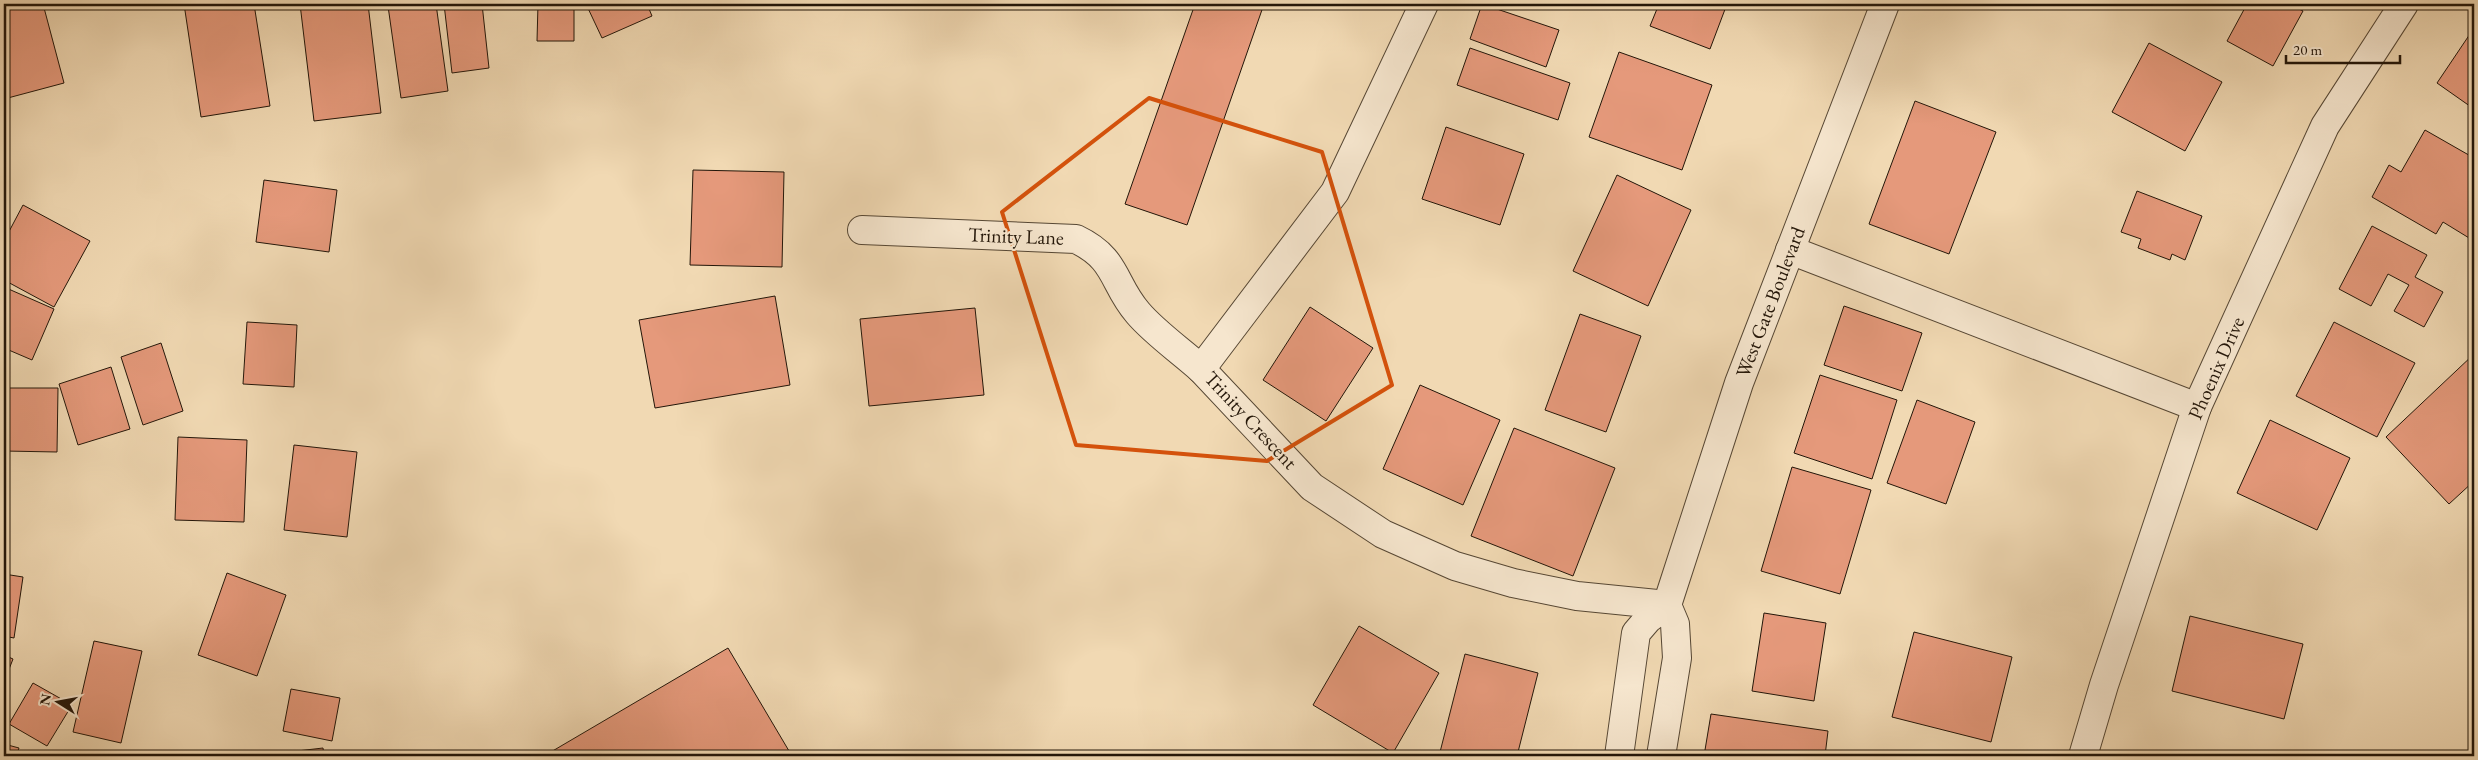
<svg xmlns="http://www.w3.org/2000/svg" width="2478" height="760" font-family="'EB Garamond',serif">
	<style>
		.building { fill: #e5997b; stroke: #231609 }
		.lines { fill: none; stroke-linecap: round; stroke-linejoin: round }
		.minor-casing { stroke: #564734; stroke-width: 30 }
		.tertiary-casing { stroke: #564734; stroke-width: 30 }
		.minor { stroke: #f6e6ce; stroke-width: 28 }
		.tertiary { stroke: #f6e6ce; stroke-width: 28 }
		.marked { fill: none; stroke: #d4520c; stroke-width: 4; stroke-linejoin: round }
		.labels { text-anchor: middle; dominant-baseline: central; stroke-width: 4.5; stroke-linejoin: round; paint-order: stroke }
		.street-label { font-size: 20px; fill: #231609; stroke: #f6e6ce }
	</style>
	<rect width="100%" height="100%" fill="#f1d9b3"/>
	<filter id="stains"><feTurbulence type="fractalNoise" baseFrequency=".004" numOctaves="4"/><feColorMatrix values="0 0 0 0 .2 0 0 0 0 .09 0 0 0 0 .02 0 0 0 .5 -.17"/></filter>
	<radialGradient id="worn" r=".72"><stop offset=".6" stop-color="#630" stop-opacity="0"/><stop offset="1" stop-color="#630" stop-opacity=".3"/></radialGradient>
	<g class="building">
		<polygon points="4,4 43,4 64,83 4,99"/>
		<polygon points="184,4 254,4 270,106 201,117"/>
		<polygon points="300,4 368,4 381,113 314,121"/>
		<polygon points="406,4 436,4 448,91 401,98 388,6"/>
		<polygon points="444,4 482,4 489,68 452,73"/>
		<polygon points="538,4 574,4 574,41 537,41"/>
		<polygon points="586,4 647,4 652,16 602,38"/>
		<polygon points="1195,4 1264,4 1187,225 1125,204"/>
		<polygon points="1482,4 1559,30 1546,67 1470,39"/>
		<polygon points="1583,4 1603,4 1601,9"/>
		<polygon points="1659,4 1727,4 1710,49 1650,26"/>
		<polygon points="2247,4 2289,4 2303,11 2273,66 2227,41"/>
		<polygon points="2474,28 2474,109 2437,83"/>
		<polygon points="2149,43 2222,82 2185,151 2112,112"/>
		<polygon points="1470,48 1570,83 1558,120 1457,85"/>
		<polygon points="1619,52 1712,85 1682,170 1589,137"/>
		<polygon points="1915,101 1996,132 1949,254 1869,224"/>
		<polygon points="1446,127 1524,154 1500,225 1422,199"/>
		<polygon points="2425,130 2474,158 2474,241 2443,222 2436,234 2372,197 2389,165 2401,172"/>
		<polygon points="693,170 784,172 782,267 690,265"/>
		<polygon points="1617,175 1691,210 1648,306 1573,271"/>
		<polygon points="264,180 337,190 329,252 256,242"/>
		<polygon points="2137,191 2202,216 2185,260 2172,254 2170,260 2138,248 2141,239 2121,232"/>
		<polygon points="23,205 90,241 54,307 4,280 4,241"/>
		<polygon points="2372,226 2427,255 2415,277 2443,292 2424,327 2394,311 2409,285 2388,274 2371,306 2339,289"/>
		<polygon points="4,287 54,309 32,360 4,348"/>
		<polygon points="775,296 790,385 655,408 639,320"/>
		<polygon points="1844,306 1922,333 1902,391 1824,365"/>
		<polygon points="1310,307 1373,348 1326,421 1263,380"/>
		<polygon points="975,308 984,395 869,406 860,319"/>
		<polygon points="1580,314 1641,336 1606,432 1545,410"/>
		<polygon points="247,322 297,325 294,387 243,384"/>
		<polygon points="2334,322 2415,363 2377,437 2296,396"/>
		<polygon points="161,343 183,411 143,425 121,357"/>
		<polygon points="2474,354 2474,481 2449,504 2386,437"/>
		<polygon points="111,367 130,429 78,445 59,384"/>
		<polygon points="1820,375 1897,400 1872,479 1794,453"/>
		<polygon points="1420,385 1500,420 1463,505 1383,469"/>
		<polygon points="4,388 58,388 57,452 4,451"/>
		<polygon points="1917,400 1975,422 1946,504 1887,483"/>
		<polygon points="2270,420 2350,458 2317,530 2237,493"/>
		<polygon points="1514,428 1615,468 1573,576 1471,536"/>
		<polygon points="178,437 247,440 244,522 175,520"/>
		<polygon points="294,445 357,452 347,537 284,530"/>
		<polygon points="1792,467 1871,490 1840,594 1761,571"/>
		<polygon points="227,573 286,595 257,676 198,655"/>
		<polygon points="4,574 23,577 14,638 4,636"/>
		<polygon points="1764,613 1826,623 1814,701 1752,691"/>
		<polygon points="2190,616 2303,644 2284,719 2172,691"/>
		<polygon points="1359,626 1439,673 1393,753 1313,705"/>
		<polygon points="1914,632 2012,657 1991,742 1892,717"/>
		<polygon points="94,641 142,651 121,743 73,732"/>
		<polygon points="728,648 792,756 544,756"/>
		<polygon points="1465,654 1538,673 1517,756 1439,756"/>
		<polygon points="4,655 13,659 4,682"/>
		<polygon points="33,683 72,705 47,746 9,724"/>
		<polygon points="291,689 340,698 332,741 283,731"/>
		<polygon points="1711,714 1828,731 1825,756 1704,756"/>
		<polygon points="4,744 19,748 16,756 4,756"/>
		<polygon points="323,748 324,756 297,756 297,751"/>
	</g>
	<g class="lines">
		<g class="minor-casing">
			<g id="minor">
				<polyline points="1424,4 1335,192 1201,369 1312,487 1383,534 1455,566 1513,583 1577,596 1667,605"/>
				<path d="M862,230L1076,239C1118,259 1112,283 1138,313C1155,333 1181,351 1201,369"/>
				<polyline points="1790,250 2197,407"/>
				<polyline points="2083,756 2104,685 2197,407 2325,126 2404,4"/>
			</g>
		</g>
		<g class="tertiary-casing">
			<g id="tertiary">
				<polyline points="1619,756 1636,633 1648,619 1667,605 1739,383 1885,4"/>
				<polyline points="1661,756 1677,658 1675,624 1667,605"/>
			</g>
		</g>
		<use href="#minor" class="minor"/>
		<use href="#tertiary" class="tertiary"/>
	</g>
	<path class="marked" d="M1149,98L1322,152L1392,385L1267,461L1076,445L1002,212Z"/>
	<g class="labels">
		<g class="street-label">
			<text transform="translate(1016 236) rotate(2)">Trinity Lane</text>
			<text transform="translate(1770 302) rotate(-69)">West Gate Boulevard</text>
			<text transform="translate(2216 368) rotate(-66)">Phoenix Drive</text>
			<text transform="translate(1251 420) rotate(47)">Trinity Crescent</text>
		</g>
	</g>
	<rect width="2478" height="760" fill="none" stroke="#f1d9b3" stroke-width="20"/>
	<rect x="5" y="5" width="2468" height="750" fill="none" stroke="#231609" stroke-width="2.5"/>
	<rect x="10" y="10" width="2458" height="740" fill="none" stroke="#231609"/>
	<g transform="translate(58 702) rotate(281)" stroke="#f6e6ce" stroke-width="4" paint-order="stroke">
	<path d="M0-4L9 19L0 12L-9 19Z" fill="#231609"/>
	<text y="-8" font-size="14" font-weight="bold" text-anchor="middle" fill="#231609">N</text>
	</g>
	<path d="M2286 55v8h114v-8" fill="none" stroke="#231609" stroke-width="2.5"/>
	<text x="2293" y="55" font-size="15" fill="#231609" stroke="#f6e6ce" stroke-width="4" paint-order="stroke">20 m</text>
	<rect width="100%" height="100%" filter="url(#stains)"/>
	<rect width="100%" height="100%" fill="url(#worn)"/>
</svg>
